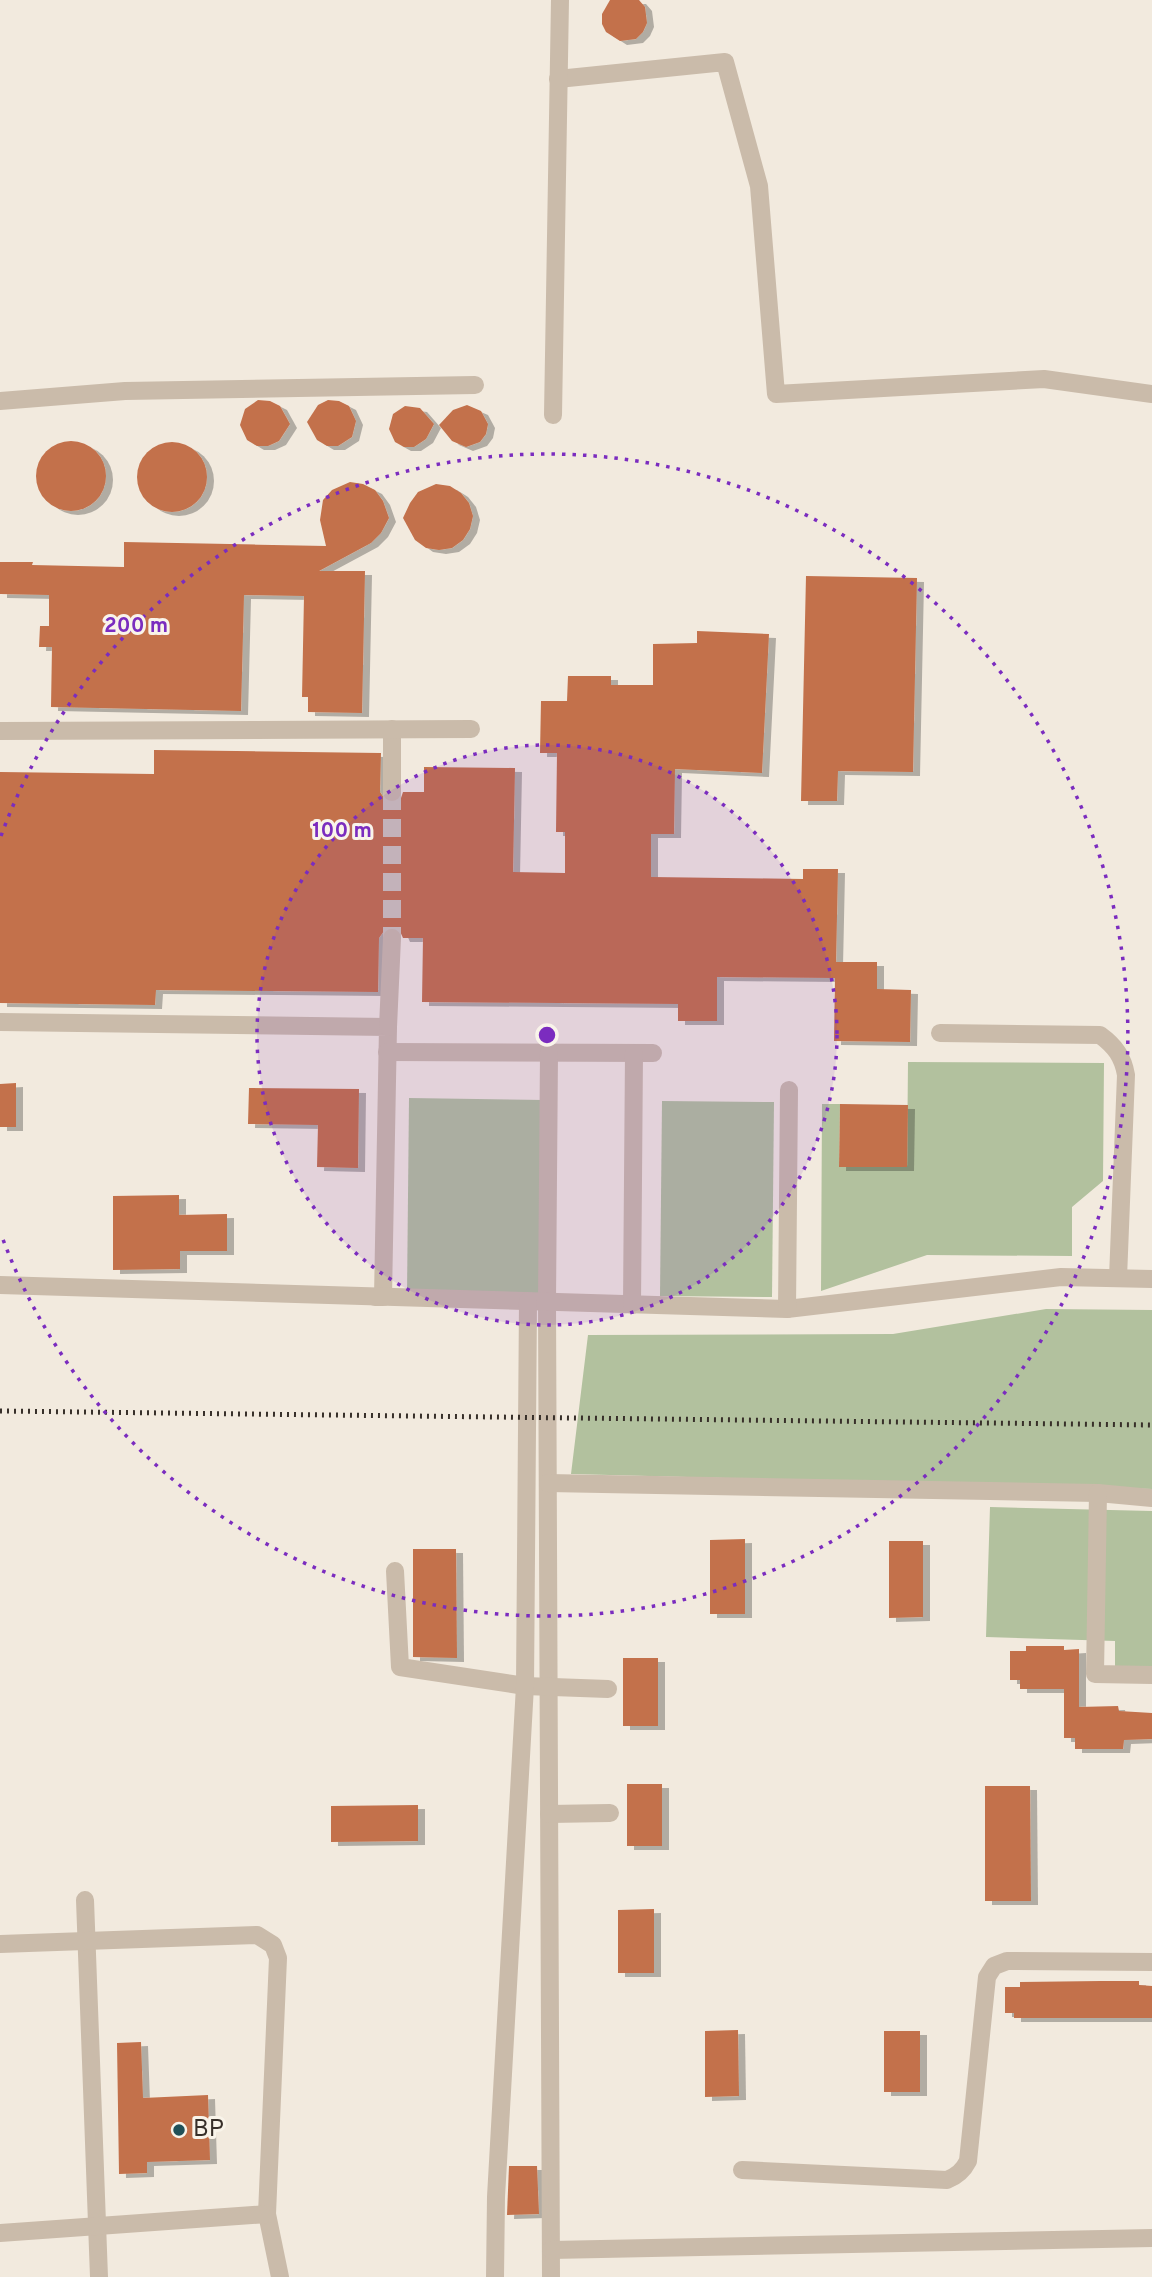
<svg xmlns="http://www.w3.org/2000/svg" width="1152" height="2277" font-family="Overpass,sans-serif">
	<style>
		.green { fill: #b2c19e }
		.building { fill: #c3714b; filter: url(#shadow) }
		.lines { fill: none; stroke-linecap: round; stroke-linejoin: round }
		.minor-tunnel { stroke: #cdc5ba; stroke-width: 18; stroke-dasharray: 18 9; stroke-linecap: butt }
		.minor { stroke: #cabbaa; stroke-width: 18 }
		.rail { stroke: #372f29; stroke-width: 5; stroke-dasharray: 2 5; stroke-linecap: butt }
		.ring { fill: none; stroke: #7b2cbf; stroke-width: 3.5; stroke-dasharray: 3.5 7 }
		.poi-dot { fill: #205058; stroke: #f9f4ea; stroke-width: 2.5 }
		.labels { text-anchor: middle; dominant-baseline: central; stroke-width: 6; stroke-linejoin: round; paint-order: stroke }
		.poi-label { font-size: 24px; fill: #372f29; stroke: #f9f4ea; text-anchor: start }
		.centre { fill: #7b2cbf; stroke: #f9f4ea; stroke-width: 3.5 }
		.ring-label { font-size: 21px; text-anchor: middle; font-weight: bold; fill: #7b2cbf; stroke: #f9f4ea; stroke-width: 6; stroke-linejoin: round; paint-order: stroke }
	</style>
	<defs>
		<filter id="shadow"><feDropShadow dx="7" dy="4" stdDeviation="0" flood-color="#0004"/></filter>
	</defs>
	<rect width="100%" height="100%" fill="#f2eade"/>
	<g class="green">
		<polygon points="908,1062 1104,1063 1103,1181 1072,1207 1072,1256 927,1255 821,1291 822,1104 840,1104 839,1167 907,1167"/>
		<polygon points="409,1098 544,1100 542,1295 407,1294"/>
		<polygon points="662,1101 774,1102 772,1297 660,1296"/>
		<polygon points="1046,1309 1152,1310 1152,1489 571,1474 588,1335 893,1334"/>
		<polygon points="990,1507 1152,1511 1152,1670 1115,1669 1115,1641 986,1637"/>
	</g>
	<g class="building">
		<polygon points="610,0 639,0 645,7 647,23 643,32 636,39 620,41 606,32 602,24 602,14"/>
		<polygon points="258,400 270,401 280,406 290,424 279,441 268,446 257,446 247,440 240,425 245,409"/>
		<polygon points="328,400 339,401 349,406 356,421 352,437 338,446 327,446 317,440 307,422 318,405"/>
		<polygon points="467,405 481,411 488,424 486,434 480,442 466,447 452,441 439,425 453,410"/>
		<polygon points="405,406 420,408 434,424 426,439 414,447 404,447 395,442 389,429 393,414"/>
		<circle cx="71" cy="476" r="35"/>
		<circle cx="172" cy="477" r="35"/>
		<polygon points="350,482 363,484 375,490 383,501 389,518 381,533 371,543 319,571 365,571 362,713 308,712 308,697 302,697 304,596 244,595 241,711 51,707 52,647 39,647 40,626 49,626 49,595 0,594 0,562 33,562 32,565 124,567 124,542 326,546 320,520 323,500 332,490"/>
		<polygon points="436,484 450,486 461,493 469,503 473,516 470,529 463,540 452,548 439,550 426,548 415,540 403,518 410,503 418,492"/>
		<polygon points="806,576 917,578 913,772 838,771 837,801 801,801"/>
		<polygon points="697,631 769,634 762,773 675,769 674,834 651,834 651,877 803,879 803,869 838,869 836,962 877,962 877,989 911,990 910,1042 834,1041 835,978 717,977 717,1021 678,1021 678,1004 422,1002 423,938 403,938 399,929 392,927 386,928 379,938 378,992 156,990 155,1005 0,1003 0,772 154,774 154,750 381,753 380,792 386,801 393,803 401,798 403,792 424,792 424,767 515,768 513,872 565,873 565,832 556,832 557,753 540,753 541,701 567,701 568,676 611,676 611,685 653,685 653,644 697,643"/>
		<polygon points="16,1083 16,1127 0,1127 0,1084"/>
		<polygon points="249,1088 359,1089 358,1168 317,1167 318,1125 248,1124"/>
		<polygon points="840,1104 908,1105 907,1167 839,1167"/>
		<polygon points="179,1195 179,1215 227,1214 227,1251 180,1251 180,1269 113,1270 113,1196"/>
		<polygon points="745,1539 745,1614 710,1614 710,1540"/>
		<polygon points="889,1541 923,1541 923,1617 889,1618"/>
		<polygon points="413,1549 456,1549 457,1658 413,1657"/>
		<polygon points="1026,1646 1064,1646 1064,1650 1079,1649 1079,1707 1118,1706 1119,1711 1152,1713 1152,1739 1124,1740 1123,1749 1075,1749 1075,1738 1064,1738 1064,1689 1020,1689 1020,1680 1010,1680 1010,1651 1026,1651"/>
		<rect x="623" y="1658" width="35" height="68"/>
		<rect x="627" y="1784" width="35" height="62"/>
		<polygon points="985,1786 1030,1786 1031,1901 985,1901"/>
		<polygon points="418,1805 418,1841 331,1842 331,1806"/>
		<polygon points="654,1909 654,1973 618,1973 618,1910"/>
		<polygon points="1101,1981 1139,1981 1139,1985 1152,1986 1152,2018 1014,2018 1014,2013 1005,2013 1005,1987 1020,1987 1020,1982"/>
		<polygon points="738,2030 739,2096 705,2097 705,2031"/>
		<rect x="884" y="2031" width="36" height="61"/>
		<polygon points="141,2042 143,2098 208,2095 210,2160 147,2162 147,2173 119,2174 117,2043"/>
		<polygon points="509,2166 537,2166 539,2214 507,2215"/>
	</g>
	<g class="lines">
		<polyline class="minor-tunnel" points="392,792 392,938"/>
		<g class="minor">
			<polyline points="558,79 725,62 759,186 776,394 1044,379 1152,394"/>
			<polyline points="0,401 125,391 475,385"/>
			<polyline points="553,415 560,0"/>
			<polyline points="392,729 392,792"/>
			<polyline points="0,731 471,729"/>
			<polyline points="0,1022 388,1027 383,1297 375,1297"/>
			<polyline points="388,1027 392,938"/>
			<path d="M940,1033L1100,1035C1115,1046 1123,1057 1126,1075L1118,1278"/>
			<polyline points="387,1052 653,1053"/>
			<polyline points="549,1053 547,1302 551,2277"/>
			<polyline points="0,1285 787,1309 1061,1277 1152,1279"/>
			<polyline points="632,1305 634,1053"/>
			<polyline points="787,1309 789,1090"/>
			<polyline points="548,1483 1098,1493 1152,1498"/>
			<polyline points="1098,1493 1095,1674 1152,1675"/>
			<polyline points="395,1571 400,1667 525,1686 608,1689"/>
			<polyline points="549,1814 610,1813"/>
			<polyline points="85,1900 99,2277"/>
			<polyline points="0,1944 257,1935 273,1945 278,1958 267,2214 280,2277"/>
			<path d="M742,2170L947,2180C957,2176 963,2171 968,2161L987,1977L994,1966L1007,1961L1152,1962"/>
			<polyline points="0,2233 267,2214"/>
			<polyline points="551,2250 1152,2238"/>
			<polyline points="495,2277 496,2197 525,1686 528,1301"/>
		</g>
		<polyline class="rail" points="0,1411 1152,1425"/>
	</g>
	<circle cx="547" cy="1035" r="290" fill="#7b2cbf" fill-opacity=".12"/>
	<g class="ring">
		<circle cx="547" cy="1035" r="290"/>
		<path d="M1 836A581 581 0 1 1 1 1234"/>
	</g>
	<circle class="poi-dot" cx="179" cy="2130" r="7"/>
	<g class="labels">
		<g class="poi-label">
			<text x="193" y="2130">BP</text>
		</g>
	</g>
	<circle cx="547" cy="1035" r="10" class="centre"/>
	<g class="ring-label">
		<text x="136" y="632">200 m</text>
		<text x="342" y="837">100 m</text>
	</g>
</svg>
